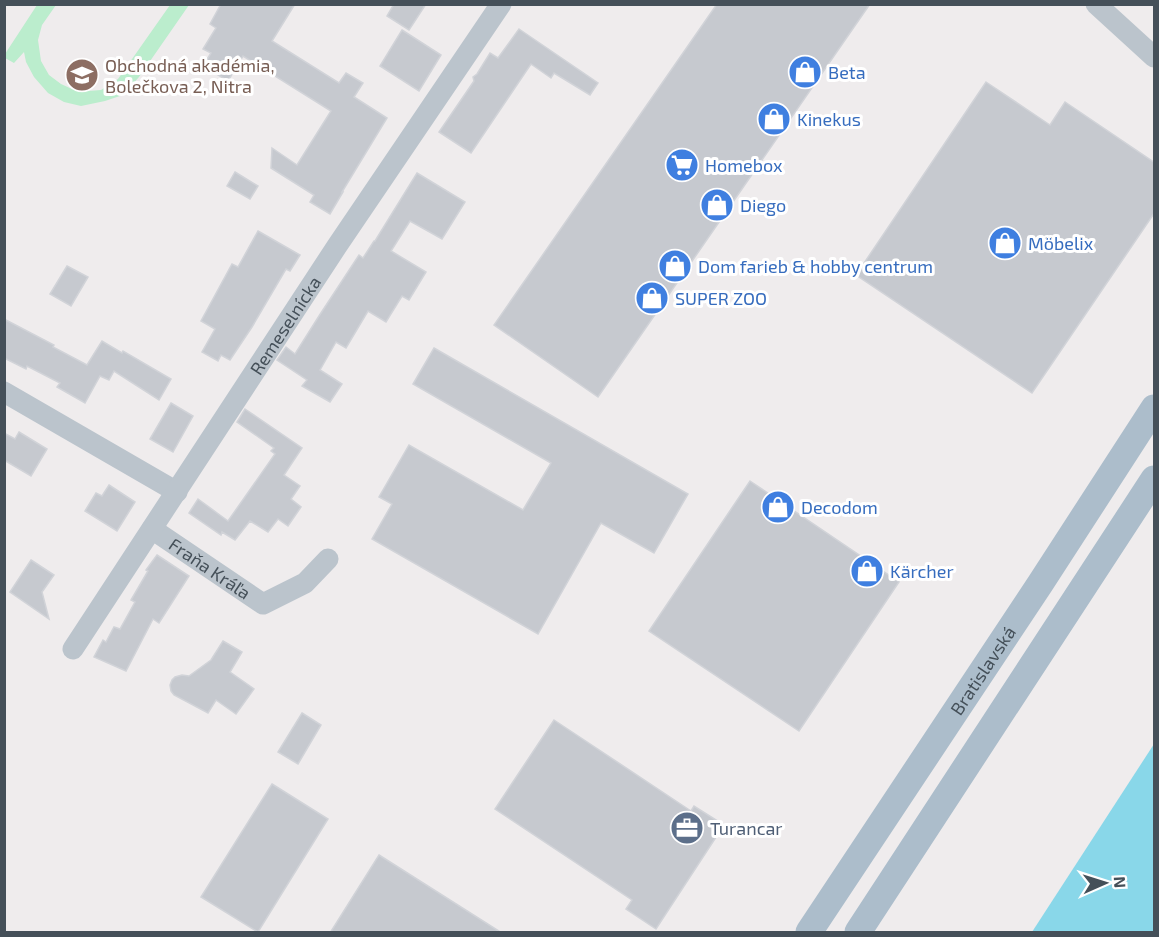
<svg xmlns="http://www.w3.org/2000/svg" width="1159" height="937" font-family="'Exo 2',sans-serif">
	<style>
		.green { fill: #bbedcd }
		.water { fill: #89d7e9 }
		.building { fill: #c6c9cf; stroke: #d1d3d8; stroke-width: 1.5 }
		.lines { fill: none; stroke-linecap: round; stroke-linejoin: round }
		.minor { stroke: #bbc4cc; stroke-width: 21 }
		.major { stroke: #acbdcb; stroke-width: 27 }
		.labels { text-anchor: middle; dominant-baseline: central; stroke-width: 6; stroke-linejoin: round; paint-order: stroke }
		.education-label { font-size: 18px; fill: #785e54; stroke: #fff; text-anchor: start }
		.shop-label { font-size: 18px; fill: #366cbe; stroke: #fff; text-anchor: start }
		.street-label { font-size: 18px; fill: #455059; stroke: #fff }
		.service-label { font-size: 18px; fill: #4e5e75; stroke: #fff; text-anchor: start }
	</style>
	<rect width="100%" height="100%" fill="#efeced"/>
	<polygon class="green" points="37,5 56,5 42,25 38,40 41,61 49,75 61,84 72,89 88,91 101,90 118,79 170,5 189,5 139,77 123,95 105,101 81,106 64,102 48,93 34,77 26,62 24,52 14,63 5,58 5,54"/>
	<polygon class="water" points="1154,744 1154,932 1032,932"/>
	<g class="building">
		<polygon points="221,4 295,4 272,41 339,83 346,73 363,83 354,97 387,118 342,192 343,192 330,214 310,202 314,195 271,168 272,148 297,165 331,111 243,56 228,81 203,66 211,53 203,49 216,28 210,24"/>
		<polygon points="394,4 426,4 409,30 387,16"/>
		<polygon points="717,4 870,4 598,397 494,325"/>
		<polygon points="519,29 598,83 590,95 554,73 551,78 531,64 471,153 439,132 474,81 473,77 477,74 490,53 498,58"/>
		<polygon points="402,30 441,55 419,91 380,66"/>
		<polygon points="986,82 1050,125 1065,102 1155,163 1155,212 1032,393 856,275"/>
		<polygon points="235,172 258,186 250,199 227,186"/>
		<polygon points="417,173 465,202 442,239 410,221 391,251 426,272 409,300 402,296 386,322 368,311 346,348 336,342 320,370 342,384 330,402 302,386 307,380 277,360 286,347 295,354 319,316 359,255 363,258 374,241 375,241"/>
		<polygon points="258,231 300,255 290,271 286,269 252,327 230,360 221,355 218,361 202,352 215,329 201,321 232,264 238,267"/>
		<polygon points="67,266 88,277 71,306 50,294"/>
		<polygon points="4,319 54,345 53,347 87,365 102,341 122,353 123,351 171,379 159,400 114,371 109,380 100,376 85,403 57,387 60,383 27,366 26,369 4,358"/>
		<polygon points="434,348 688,494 654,553 601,523 538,634 372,539 392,504 379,497 409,445 523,510 551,463 413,384"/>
		<polygon points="171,403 193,416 173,452 150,439"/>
		<polygon points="245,409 302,448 284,475 300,486 291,499 301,507 288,526 278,519 268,532 250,521 235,540 222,532 221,535 189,513 198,499 228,521 275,454 271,451 274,448 237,422"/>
		<polygon points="19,432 47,449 31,476 4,460 4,433 15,439"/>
		<polygon points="750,481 899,582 799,731 649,631"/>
		<polygon points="109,485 135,502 117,531 85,511 96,493 102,496"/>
		<polygon points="157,555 189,576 159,623 153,619 126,671 94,657 103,640 106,642 114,627 120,629 135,602 131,600 148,571 146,570"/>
		<polygon points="31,560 54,575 42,592 49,619 10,592"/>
		<polygon points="223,641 242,652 230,672 254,689 236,714 216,700 208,713 174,695 171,691 170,685 172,680 175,677 182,675 189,676 211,660"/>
		<polygon points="302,713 321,725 298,764 278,752"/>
		<polygon points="554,720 691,811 694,806 724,825 656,929 626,909 632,900 495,809"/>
		<polygon points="272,784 328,819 258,932 201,897"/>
		<polygon points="379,855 502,933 330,933"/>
	</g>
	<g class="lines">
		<g class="minor">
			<polyline points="1096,4 1154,57"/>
			<polyline points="4,392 177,492"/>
			<path id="s1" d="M152,529L263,604L305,583L328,559"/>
			<path id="s2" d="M73,649L337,246L501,4"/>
		</g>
		<g class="major">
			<path id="s3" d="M809,932L1040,584L1154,408"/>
			<polyline points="858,932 1154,479"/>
		</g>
	</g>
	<defs>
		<g id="shop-disc" transform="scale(1.725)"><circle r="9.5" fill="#3f7fe0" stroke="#fff"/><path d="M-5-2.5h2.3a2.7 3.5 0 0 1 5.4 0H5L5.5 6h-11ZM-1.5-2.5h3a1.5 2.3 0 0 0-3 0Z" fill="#fff"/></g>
		<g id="school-disc" transform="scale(1.725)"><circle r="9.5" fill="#8d6e63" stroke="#fff"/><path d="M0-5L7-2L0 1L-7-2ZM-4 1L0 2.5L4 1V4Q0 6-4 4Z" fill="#fff"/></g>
		<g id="supermarket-disc" transform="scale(1.725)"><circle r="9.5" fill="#3f7fe0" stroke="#fff"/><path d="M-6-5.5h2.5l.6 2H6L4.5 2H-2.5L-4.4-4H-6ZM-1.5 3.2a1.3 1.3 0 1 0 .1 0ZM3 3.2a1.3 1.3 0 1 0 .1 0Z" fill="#fff"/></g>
		<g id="office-disc" transform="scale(1.725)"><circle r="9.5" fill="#5c6f8a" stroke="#fff"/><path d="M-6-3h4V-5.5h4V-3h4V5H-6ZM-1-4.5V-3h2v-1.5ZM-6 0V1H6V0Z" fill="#fff"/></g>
	</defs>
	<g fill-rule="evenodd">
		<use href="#shop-disc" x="805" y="72"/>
		<use href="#school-disc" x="82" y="75"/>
		<use href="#shop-disc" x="774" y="119"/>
		<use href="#supermarket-disc" x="682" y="165"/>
		<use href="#shop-disc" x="717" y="205"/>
		<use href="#shop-disc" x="1005" y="243"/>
		<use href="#shop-disc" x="675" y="266"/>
		<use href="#shop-disc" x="652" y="298"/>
		<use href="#shop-disc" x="778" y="507"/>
		<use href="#shop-disc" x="867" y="571"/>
		<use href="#office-disc" x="687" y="828"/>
	</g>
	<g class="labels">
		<g class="education-label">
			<text x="105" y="65">Obchodná akadémia,<tspan x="105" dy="21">Bolečkova 2, Nitra</tspan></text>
		</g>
		<g class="shop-label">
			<text x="828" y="72">Beta</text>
			<text x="797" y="119">Kinekus</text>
			<text x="705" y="165">Homebox</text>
			<text x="740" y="205">Diego</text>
			<text x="1028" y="243">Möbelix</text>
			<text x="698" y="266">Dom farieb &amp; hobby centrum</text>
			<text x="675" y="298">SUPER ZOO</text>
			<text x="801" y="507">Decodom</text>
			<text x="890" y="571">Kärcher</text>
		</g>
		<g class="street-label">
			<text stroke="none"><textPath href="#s2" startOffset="387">Remeselnícka</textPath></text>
			<text stroke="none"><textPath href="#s1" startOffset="70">Fraňa Kráľa</textPath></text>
			<text stroke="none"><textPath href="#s3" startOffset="314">Bratislavská</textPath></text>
		</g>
		<g class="service-label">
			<text x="710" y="828">Turancar</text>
		</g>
	</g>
	<rect width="1159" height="937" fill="none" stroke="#455059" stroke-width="12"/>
	<g transform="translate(1105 883) rotate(87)" stroke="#ffffff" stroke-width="4.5" paint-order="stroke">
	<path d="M0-4.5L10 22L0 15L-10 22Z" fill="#455059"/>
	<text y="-9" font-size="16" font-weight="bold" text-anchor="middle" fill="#455059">N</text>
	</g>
</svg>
